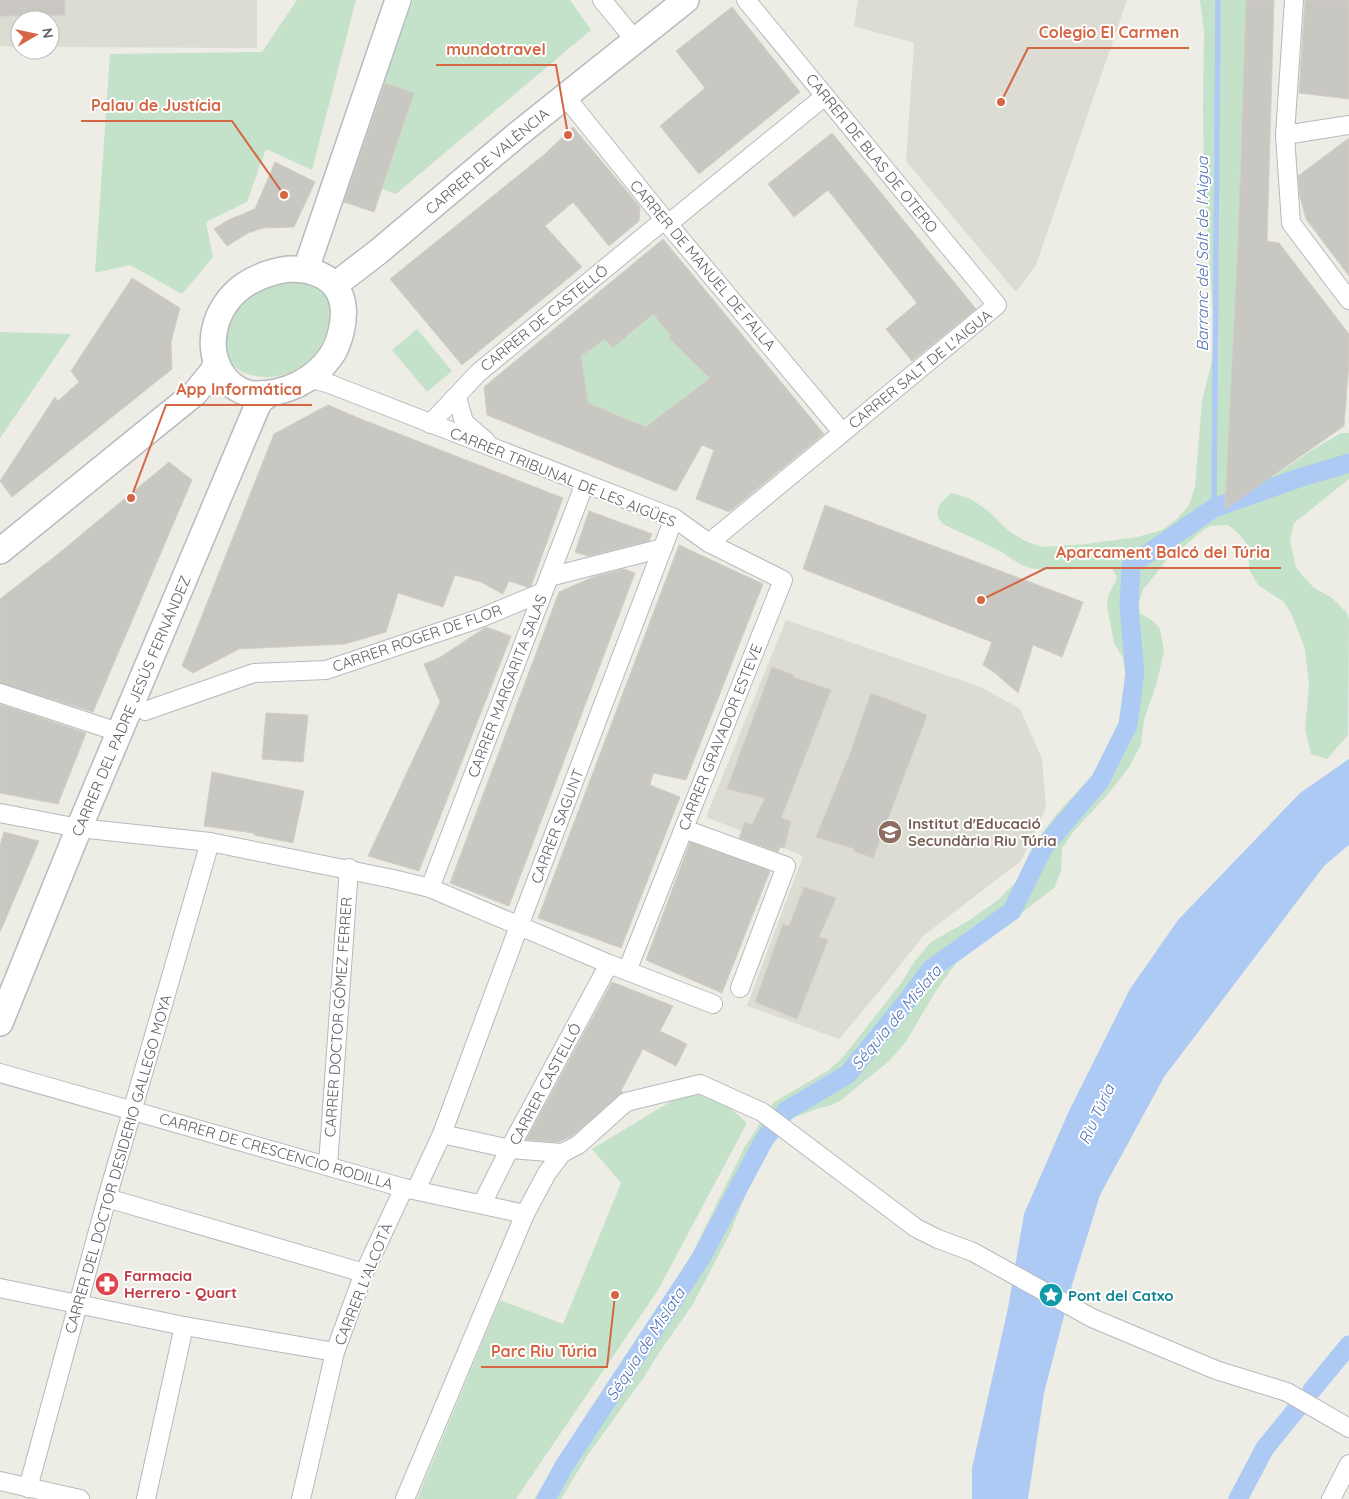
<svg xmlns="http://www.w3.org/2000/svg" width="1349" height="1499" font-family="Quicksand,sans-serif">
	<style>
		.education { fill: #dddcd3 }
		.green { fill: #c4e2c9 }
		.water { fill: #adcaf5 }
		.lines { fill: none; stroke-linecap: round; stroke-linejoin: round }
		.stream { stroke: #adcaf5; stroke-width: 5.5 }
		.canal { stroke: #adcaf5; stroke-width: 19 }
		.building { fill: #c9c7c1; stroke: #d1cfc4; fill-rule: evenodd }
		.street-casing { stroke: #b7b9bd; stroke-width: 20 }
		.secondary-casing { stroke: #b8babf; stroke-width: 28 }
		.street { stroke: #fff; stroke-width: 18 }
		.secondary { stroke: #fff; stroke-width: 25 }
		.labels { text-anchor: middle; dominant-baseline: central; stroke-width: 4; stroke-linejoin: round; paint-order: stroke }
		.street-label { font-size: 15px; fill: #5d5f63; stroke: #fff }
		.education-label { font-size: 15px; font-weight: bold; fill: #785e54; stroke: #fff; text-anchor: start }
		.health-label { font-size: 15px; font-weight: bold; fill: #be3a42; stroke: #fff; text-anchor: start }
		.culture-label { font-size: 15px; font-weight: bold; fill: #0d838f; stroke: #fff; text-anchor: start }
		.water-label { font-size: 16px; font-style: italic; fill: #5373b5; stroke: #fff }
		.leader { fill: none; stroke: #d46644; stroke-width: 2 }
		.callout-dot { fill: #d46644; stroke: #fff; stroke-width: 2 }
		.callout-label { font-size: 16px; text-anchor: middle; font-weight: bold; fill: #d46644; stroke: #fff; stroke-width: 4; stroke-linejoin: round; paint-order: stroke }
	</style>
	<rect width="100%" height="100%" fill="#edede5"/>
	<g class="education">
		<polygon points="0,0 257,0 257,48 50,47 50,20 20,20 20,47 0,46"/>
		<polygon points="858,0 1127,0 1036,265 1016,292 906,161 914,43 854,26"/>
		<polygon points="786,620 981,687 1020,709 1042,759 1046,808 1021,861 923,936 886,983 839,1039 747,1006 803,856 706,817"/>
	</g>
	<g class="green">
		<polygon points="297,0 356,0 312,170 266,149 247,202 206,222 213,257 182,294 130,265 95,273 110,54 262,52"/>
		<polygon points="413,0 570,0 591,30 396,194 382,189 414,93 384,83"/>
		<path d="M1200,0H1247L1240,166L1232,503L1317,447L1341,433H1349V479L1294,523L1290,540L1296,568L1313,587L1332,598L1347,613L1349,620L1348,735L1327,759L1311,754L1305,730L1309,686L1305,649L1291,613L1284,602L1258,585L1250,571L1246,543L1238,533L1228,525L1211,526L1203,530L1181,549L1168,558L1143,590L1139,602L1140,613L1153,621L1160,629L1164,651L1157,682L1144,720L1141,745L1129,767L1109,793L1074,831L1062,848L1061,871L1054,888L957,962L937,989L905,1043L889,1061L840,1101L829,1106L816,1109L788,1120L781,1127L753,1176L731,1231L693,1304L657,1356L644,1377L587,1456L561,1499H534L611,1380L637,1344L691,1256L744,1148L774,1102L829,1070L843,1057L902,982L914,962L931,942L970,920L998,900L1016,882L1029,862L1042,834L1054,817L1095,772L1124,712L1125,673L1123,658L1114,643L1107,607L1108,596L1117,578L1112,568C1085,566 1057,573 1030,568C1019,565 1010,557 1000,551C981,541 962,534 943,524C931,511 940,502 952,493L971,499L987,510L1009,531L1027,542L1043,547L1086,544L1137,537L1162,530L1177,519L1189,505L1195,487L1202,401L1211,365L1215,336L1208,245L1204,170L1203,108L1204,32Z"/>
		<path d="M289,278C297,281 311,282 318,287C344,306 326,347 306,363C289,376 268,381 248,374C211,362 229,313 250,295C261,286 276,283 289,278Z"/>
		<polygon points="653,314 710,378 647,427 575,397 587,393 581,356 605,339 614,348"/>
		<polygon points="417,329 452,371 427,392 392,350"/>
		<polygon points="0,332 71,334 0,438"/>
		<polygon points="713,1093 747,1123 658,1290 516,1499 417,1499 500,1300 563,1324 621,1183 592,1149 678,1097"/>
	</g>
	<polygon class="water" points="1349,759 1349,845 1324,866 1164,1077 1100,1195 1072,1285 1044,1393 1028,1499 972,1499 972,1468 1008,1308 1024,1214 1068,1113 1130,989 1178,920 1300,793"/>
	<g class="lines">
		<polyline class="stream" points="1214,508 1218,0"/>
		<g class="canal">
			<polyline points="1312,1390 1349,1345"/>
			<polyline points="546,1499 564,1466 701,1258 764,1140 786,1111 848,1074 903,1006 931,969 1012,911 1043,848 1100,781 1128,725 1135,673 1129,608 1131,565 1214,508 1302,477 1349,463"/>
			<polyline points="1238,1499 1265,1448 1300,1405"/>
		</g>
	</g>
	<g class="building">
		<polygon points="0,0 65,0 65,15 0,16"/>
		<polygon points="1246,0 1274,0 1267,241 1279,243 1349,334 1349,363 1344,426 1225,509 1238,241"/>
		<polygon points="1305,0 1349,0 1349,99 1299,93"/>
		<polygon points="732,7 800,92 699,174 660,126 705,88 676,51"/>
		<polygon points="385,83 414,93 374,212 344,202"/>
		<polygon points="573,127 640,207 639,221 609,246 573,202 545,226 582,267 462,365 390,279 545,154"/>
		<polygon points="832,133 976,309 912,361 886,329 917,303 828,190 794,217 768,184"/>
		<polygon points="1349,138 1349,276 1306,219 1300,197 1298,176"/>
		<polygon points="275,162 315,182 294,227 263,228 248,233 227,246 214,229 228,220 255,209"/>
		<path d="M663,239L824,434L729,512L696,499L714,450L702,445L676,491L487,415L484,387ZM653,314L671,335L669,338L710,378L646,427L588,403L581,356L605,339L613,348Z"/>
		<polygon points="132,278 180,308 171,342 172,369 12,497 0,481 55,397 58,401 79,382 71,371"/>
		<polygon points="328,405 356,417 563,498 531,586 527,587 509,581 503,594 481,582 455,575 443,607 398,593 386,632 345,644 239,649 193,673 182,666 274,434"/>
		<polygon points="169,462 192,480 93,712 0,683 0,599 58,554"/>
		<polygon points="825,505 1083,602 1062,657 1033,645 1018,693 995,673 983,665 992,642 803,569"/>
		<polygon points="589,511 652,534 649,541 588,556 575,552"/>
		<polygon points="679,545 763,584 686,780 653,773 650,785 680,797 621,948 538,918"/>
		<polygon points="624,569 635,573 509,906 450,883 559,592 593,577"/>
		<polygon points="486,627 511,636 419,871 368,856 440,702 424,664 439,658"/>
		<polygon points="772,667 794,675 793,677 831,690 781,818 791,821 784,848 780,847 778,852 739,838 745,822 752,825 765,798 727,789"/>
		<polygon points="871,693 927,715 873,858 854,851 855,849 816,837 851,751"/>
		<polygon points="0,704 86,733 58,804 0,793"/>
		<polygon points="266,713 308,715 303,762 262,759"/>
		<polygon points="212,772 304,791 293,843 254,835 254,833 204,826"/>
		<polygon points="4,832 39,841 0,932 0,845"/>
		<polygon points="690,842 770,871 722,993 646,960"/>
		<polygon points="804,887 836,898 819,937 828,940 797,1019 755,1002 783,924 789,926"/>
		<polygon points="612,982 673,1006 660,1031 687,1044 676,1066 643,1049 621,1091 623,1092 572,1136 558,1142 526,1140"/>
	</g>
	<g class="lines">
		<g class="street-casing">
			<g id="street">
				<polyline points="602,0 635,40"/>
				<polyline points="1294,0 1285,135 1291,223 1349,300"/>
				<polyline points="565,96 668,224 842,432"/>
				<polyline points="1285,135 1349,125"/>
				<polyline points="668,224 825,96"/>
				<polyline points="307,379 316,380 330,384 674,518 709,543 783,580 627,971"/>
				<polyline points="457,397 464,422 486,441"/>
				<polyline points="430,424 478,373 664,220"/>
				<polyline points="709,543 997,305 746,0"/>
				<polyline points="549,577 663,548"/>
				<polyline points="0,693 112,730 118,739"/>
				<polyline points="145,711 254,673 326,670 478,619 543,592"/>
				<polyline points="0,813 79,828 210,842 393,879 430,888 609,964 713,1004"/>
				<polyline points="684,829 786,866 740,988"/>
				<polyline points="430,888 585,483"/>
				<polyline points="0,1073 404,1188 525,1214"/>
				<polyline points="442,1134 519,926 674,518"/>
				<polyline points="328,1165 349,868"/>
				<polyline points="416,1190 442,1134 510,1149 562,1153"/>
				<polyline points="107,1198 364,1273"/>
				<polyline points="482,1204 512,1144 609,964"/>
				<polyline points="0,1288 184,1326 335,1352"/>
				<polyline points="0,1481 80,1499"/>
				<polyline points="28,1488 107,1198 210,842"/>
				<polyline points="146,1499 184,1326"/>
				<polyline points="301,1499 335,1352 364,1273 404,1188"/>
				<polyline points="405,1499 525,1214 547,1173 562,1153 578,1145 626,1102 700,1084 762,1112 916,1228 938,1239 973,1252 1092,1318 1216,1370 1287,1392 1349,1428"/>
				<polyline points="1331,1499 1349,1464"/>
			</g>
		</g>
		<g class="secondary-casing">
			<g id="secondary">
				<path d="M289,269C329,269 351,290 341,332C339,340 336,349 331,356C314,381 285,394 256,394C244,394 234,388 226,379C202,350 214,307 243,286C256,277 274,271 289,269Z"/>
				<polyline points="306,269 398,0"/>
				<polyline points="335,285 378,252 518,134 686,0"/>
				<polyline points="0,551 195,393 213,371 216,362"/>
				<polyline points="0,1023 79,828 256,409 260,401 269,394"/>
			</g>
		</g>
		<use href="#street" class="street"/>
		<use href="#secondary" class="secondary"/>
	</g>
	<defs>
		<g id="school-disc" transform="scale(1.25)"><circle r="9.5" fill="#8d6e63" stroke="#fff"/><path d="M0-5L7-2L0 1L-7-2ZM-4 1L0 2.5L4 1V4Q0 6-4 4Z" fill="#fff"/></g>
		<g id="pharmacy-disc" transform="scale(1.25)"><circle r="9.5" fill="#e0444e" stroke="#fff"/><path d="M-2-6h4v4h4v4h-4v4h-4v-4h-4v-4h4Z" fill="#fff"/></g>
		<g id="sight-disc" transform="scale(1.25)"><circle r="9.5" fill="#0f9aa8" stroke="#fff"/><path d="M0-6L1.8-2.2L6-1.7L2.9 1.2L3.7 5.4L0 3.3L-3.7 5.4L-2.9 1.2L-6-1.7L-1.8-2.2Z" fill="#fff"/></g>
	</defs>
	<g fill-rule="evenodd">
		<use href="#school-disc" x="890" y="832"/>
		<use href="#pharmacy-disc" x="107" y="1284"/>
		<use href="#sight-disc" x="1051" y="1295"/>
	</g>
	<g class="labels">
		<g class="street-label">
			<text transform="translate(872 153) rotate(51)">CARRER DE BLAS DE OTERO</text>
			<text transform="translate(487 161) rotate(-40)">CARRER DE VALÈNCIA</text>
			<text transform="translate(703 265) rotate(50)">CARRER DE MANUEL DE FALLA</text>
			<text transform="translate(544 318) rotate(-39)">CARRER DE CASTELLÓ</text>
			<text transform="translate(920 369) rotate(-39)">CARRER SALT DE L'AIGUA</text>
			<text transform="translate(563 477) rotate(22)">CARRER TRIBUNAL DE LES AIGÜES</text>
			<text transform="translate(417 638) rotate(-19)">CARRER ROGER DE FLOR</text>
			<text transform="translate(507 686) rotate(-69)">CARRER MARGARITA SALAS</text>
			<text transform="translate(131 706) rotate(-67)">CARRER DEL PADRE JESÚS FERNÁNDEZ</text>
			<text transform="translate(720 737) rotate(-68)">CARRER GRAVADOR ESTEVE</text>
			<text transform="translate(557 826) rotate(-69)">CARRER SAGUNT</text>
			<text transform="translate(338 1017) rotate(-86)">CARRER DOCTOR GÓMEZ FERRER</text>
			<text transform="translate(545 1084) rotate(-62)">CARRER CASTELLÓ</text>
			<text transform="translate(276 1151) rotate(16)">CARRER DE CRESCENCIO RODILLA</text>
			<text transform="translate(118 1164) rotate(-74)">CARRER DEL DOCTOR DESIDERIO GALLEGO MOYA</text>
			<text transform="translate(363 1284) rotate(-68)">CARRER L'ALCOTÀ</text>
		</g>
		<g class="education-label">
			<text x="908" y="823">Institut d'Educació<tspan x="908" dy="17">Secundària Riu Túria</tspan></text>
		</g>
		<g class="health-label">
			<text x="124" y="1275">Farmacia<tspan x="124" dy="17">Herrero - Quart</tspan></text>
		</g>
		<g class="culture-label">
			<text x="1068" y="1295">Pont del Catxo</text>
		</g>
		<g class="water-label">
			<text transform="translate(1202 254) rotate(-90)">Barranc del Salt de l'Aigua</text>
			<text transform="translate(896 1017) rotate(-50)">Séquia de Mislata</text>
			<text transform="translate(1096 1114) rotate(-65)">Riu Túria</text>
			<text transform="translate(645 1344) rotate(-57)">Séquia de Mislata</text>
		</g>
	</g>
	<path class="leader" d="M1001 102L1028 48H1189M568 135L556 65H436M284 195L232 121H81M131 498L166 405H312M981 600L1046 568H1281M615 1295L607 1367H481"/>
	<g class="callout-dot">
		<circle cx="1001" cy="102" r="5"/>
		<circle cx="568" cy="135" r="5"/>
		<circle cx="284" cy="195" r="5"/>
		<circle cx="131" cy="498" r="5"/>
		<circle cx="981" cy="600" r="5"/>
		<circle cx="615" cy="1295" r="5"/>
	</g>
	<g class="callout-label">
		<text x="1109" y="38">Colegio El Carmen</text>
		<text x="496" y="55">mundotravel</text>
		<text x="156" y="111">Palau de Justícia</text>
		<text x="239" y="395">App Informática</text>
		<text x="1163" y="558">Aparcament Balcó del Túria</text>
		<text x="544" y="1357">Parc Riu Túria</text>
	</g>
	<g transform="translate(35 35) rotate(81)"><circle r="24" fill="#ffffff" stroke="#bebfc1"/>
	<path d="M0-4L9 19L0 12L-9 19Z" fill="#d46644"/>
	<text y="-8" font-size="14" font-weight="bold" text-anchor="middle" fill="#5d5f63">N</text>
	</g>
</svg>
